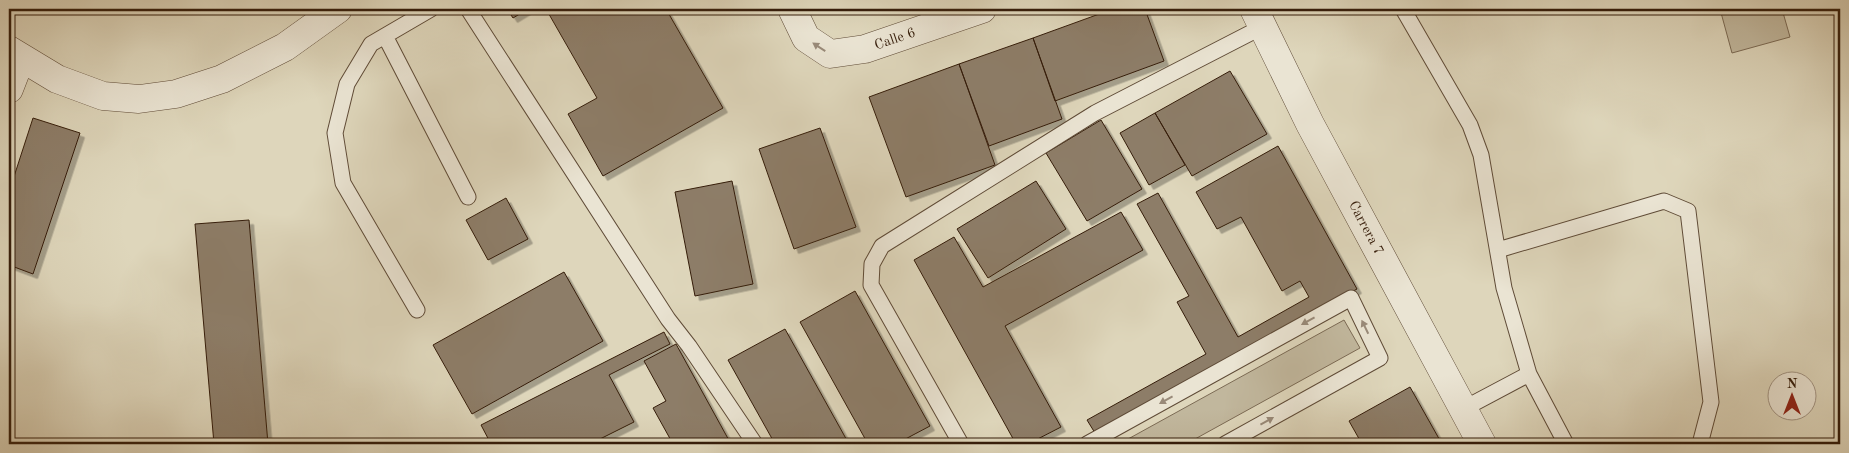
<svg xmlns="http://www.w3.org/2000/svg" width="1849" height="453" font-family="'Old Standard TT',serif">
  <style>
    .green { fill: #c1b79d; stroke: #7b6a54 }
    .building { fill: #8d7d67; stroke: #351d0b; filter: url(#shadow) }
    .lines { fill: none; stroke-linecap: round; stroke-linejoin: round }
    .service-casing { stroke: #5f4b37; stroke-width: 17 }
    .minor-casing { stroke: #5f4b37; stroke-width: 29 }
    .service { stroke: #eae4d3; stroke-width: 15 }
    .minor { stroke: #eae4d3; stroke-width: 28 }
    .oneway { fill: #998a79 }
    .labels { text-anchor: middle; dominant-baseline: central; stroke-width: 4.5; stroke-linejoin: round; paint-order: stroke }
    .street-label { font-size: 14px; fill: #351d0b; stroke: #eae4d3 }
  </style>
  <defs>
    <filter id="shadow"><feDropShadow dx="4.5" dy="4.5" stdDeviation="0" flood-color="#0004"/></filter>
  </defs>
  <rect width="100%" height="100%" fill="#ded6bb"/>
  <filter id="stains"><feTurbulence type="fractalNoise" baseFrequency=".004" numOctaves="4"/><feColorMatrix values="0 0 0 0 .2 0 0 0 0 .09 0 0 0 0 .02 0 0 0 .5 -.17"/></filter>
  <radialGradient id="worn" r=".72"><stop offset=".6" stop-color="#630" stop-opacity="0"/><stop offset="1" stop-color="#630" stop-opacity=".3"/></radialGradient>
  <path class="green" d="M1720,9H1782L1790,37L1732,53Z
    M1344,320L1360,348L1186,444H1119Z"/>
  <path class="building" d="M507,9H528L513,18Z
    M546,9H666L723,108L603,176L568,114L597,98Z
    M1113,9H1145L1164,61L1055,101L1033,38Z
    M1033,38L1062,119L989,146L959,64Z
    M959,64L995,165L906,197L869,97Z
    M1230,71L1267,134L1192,176L1155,113Z
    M1155,113L1185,165L1149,185L1120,133Z
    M33,118L80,133L33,274L9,265V192Z
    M1101,120L1142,189L1087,221L1046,153Z
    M820,128L856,227L794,249L759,149Z
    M1278,146L1357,289L1095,433L1087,420L1206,354L1177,302L1189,296L1137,204L1158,193L1238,337L1309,297L1300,281L1282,291L1241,217L1217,229L1196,192Z
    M732,181L753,284L695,296L675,192Z
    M1036,181L1066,229L988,278L957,229Z
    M506,198L528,239L488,260L466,220Z
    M1121,212L1143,250L1005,326L1061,427L1028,444H1016L914,260L954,237L983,287Z
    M249,220L268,444H214L195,224Z
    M564,272L603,341L472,414L433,345Z
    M855,291L930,426L896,444H868L800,322Z
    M785,329L849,444H775L728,360Z
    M664,332L670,344L609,375L634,422L590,444H491L481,425Z
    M676,344L731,444H673L653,408L666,401L644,361Z
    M1410,387L1442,444H1362L1349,421Z"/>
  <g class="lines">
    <defs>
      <path id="service" d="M468,9L668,319L689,346L755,444
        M1403,9L1470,125L1481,155L1504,288L1529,374L1566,444
        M385,36L468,197
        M1498,250L1664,201L1688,211L1711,402L1700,444
        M417,310L343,183L335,133L347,84L371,44L431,9
        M1463,409L1529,374
        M961,444L871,285L872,264L882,246L1095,113L1262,27
        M1087,444L1351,298L1380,358L1225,444"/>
      <path id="minor" d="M792,9L806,38L830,54L865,49L982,9
        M1254,9L1310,124L1482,444
        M9,50L57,79L103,96L139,99L176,94L222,79L285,47L338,9
        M9,89L21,58"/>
    </defs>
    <use href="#service" class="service-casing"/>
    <use href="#minor" class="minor-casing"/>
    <use href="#service" class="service"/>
    <use href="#minor" class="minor"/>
  </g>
  <defs><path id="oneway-solid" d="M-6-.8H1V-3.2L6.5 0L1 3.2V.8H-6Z" transform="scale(1.25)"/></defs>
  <g class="oneway">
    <use href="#oneway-solid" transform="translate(819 47) rotate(-147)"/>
    <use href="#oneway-solid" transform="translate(1308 321) rotate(151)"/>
    <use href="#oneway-solid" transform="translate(1365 327) rotate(-116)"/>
    <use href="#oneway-solid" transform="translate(1166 400) rotate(151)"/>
    <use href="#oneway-solid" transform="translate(1267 421) rotate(-29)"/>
  </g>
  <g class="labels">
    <g class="street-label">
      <text transform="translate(895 39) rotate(-19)">Calle 6</text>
      <text transform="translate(1366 228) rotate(62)">Carrera 7</text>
    </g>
  </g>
  <rect width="1849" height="453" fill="none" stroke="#ded6bb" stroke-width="30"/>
  <rect x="10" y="10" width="1829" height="433" fill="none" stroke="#351d0b" stroke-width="2.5"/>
  <rect x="15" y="15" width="1819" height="423" fill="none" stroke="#351d0b"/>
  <g transform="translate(1792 396)"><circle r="24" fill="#eae4d3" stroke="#a29483"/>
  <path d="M0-4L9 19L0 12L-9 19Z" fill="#8f2418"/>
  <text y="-8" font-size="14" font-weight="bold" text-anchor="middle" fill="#351d0b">N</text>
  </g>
  <rect width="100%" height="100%" filter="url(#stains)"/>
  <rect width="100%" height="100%" fill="url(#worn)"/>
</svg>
